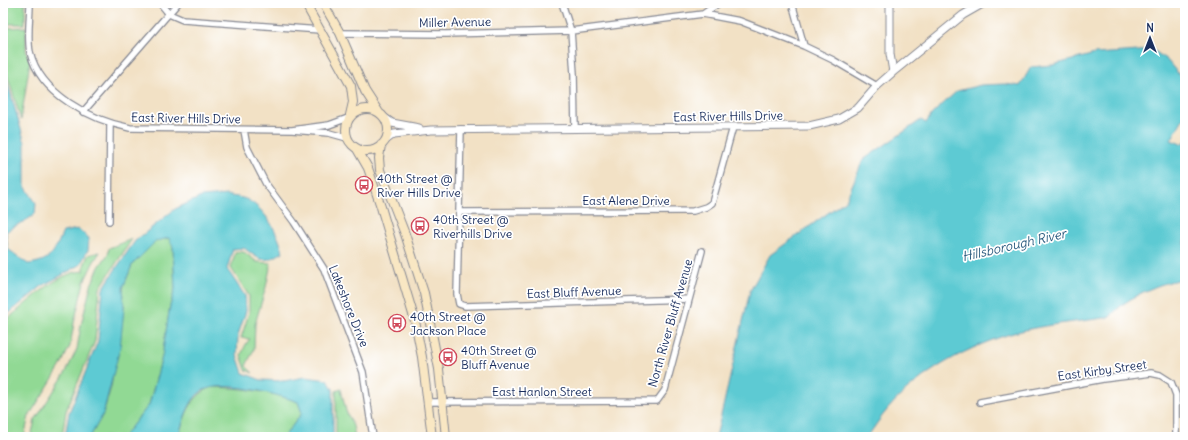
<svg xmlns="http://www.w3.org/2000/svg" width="1188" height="440" font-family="Delius,sans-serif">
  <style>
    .green { fill: #91d994; stroke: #568479 }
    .water { fill: #5dcad3; stroke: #3c7c98 }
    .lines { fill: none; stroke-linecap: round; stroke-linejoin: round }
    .minor-casing { stroke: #868892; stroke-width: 8 }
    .tertiary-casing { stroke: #868892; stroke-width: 9 }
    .secondary-casing { stroke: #868892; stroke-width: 10 }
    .minor { stroke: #fff; stroke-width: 5.5 }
    .tertiary { stroke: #fff; stroke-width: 7 }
    .secondary { stroke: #f9e7c3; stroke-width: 8 }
    .labels { text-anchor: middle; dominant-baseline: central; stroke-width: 3.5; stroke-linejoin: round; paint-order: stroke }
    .street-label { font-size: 12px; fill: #1b2f5e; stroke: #fff }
    .poi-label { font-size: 12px; fill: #1b2f5e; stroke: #fff; text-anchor: start }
    .water-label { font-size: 13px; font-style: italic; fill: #2f5e81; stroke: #fff }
  </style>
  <rect width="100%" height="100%" fill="#fff"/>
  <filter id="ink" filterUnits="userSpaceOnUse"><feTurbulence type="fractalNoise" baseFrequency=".025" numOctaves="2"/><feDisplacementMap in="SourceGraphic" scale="8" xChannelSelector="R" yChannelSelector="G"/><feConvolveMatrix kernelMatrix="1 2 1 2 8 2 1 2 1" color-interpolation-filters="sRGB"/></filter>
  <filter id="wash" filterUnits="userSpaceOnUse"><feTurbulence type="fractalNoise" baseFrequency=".012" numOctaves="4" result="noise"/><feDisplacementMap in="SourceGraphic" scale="16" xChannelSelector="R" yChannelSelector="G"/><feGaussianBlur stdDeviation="0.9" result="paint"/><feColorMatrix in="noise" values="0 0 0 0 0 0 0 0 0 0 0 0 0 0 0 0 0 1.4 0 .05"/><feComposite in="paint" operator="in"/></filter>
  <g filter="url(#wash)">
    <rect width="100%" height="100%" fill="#f2e1c5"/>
    <path class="green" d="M3,3H25V24H3Z
      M26,27V51L30,61L21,120L3,61V28Z
      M169,238L173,247L175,289L170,306L162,357L149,405L123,437H90L103,414L111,387L124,308L123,288L132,265L156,241Z
      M132,239L100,288L95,341L66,411L62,437H31L35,420L66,372L77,349L81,325L91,285L99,267L108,254L109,248Z
      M100,252L93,263L84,282L74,323L70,346L60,367L29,416L24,437H3V322C26,306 55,272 84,271V265L88,255Z
      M239,252H244L257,262L271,263L266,287L255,324L254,349L246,366L253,373L246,370L241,355C244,349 245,344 250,339L241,338L249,313V296L231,268L235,253Z
      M212,387C241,388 271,391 298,402L302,413L284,437H178C186,415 189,397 212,387Z
      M341,389L346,411L353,426L355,437H336V391Z"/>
    <path class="water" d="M1153,50L1167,60L1185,82V115L1171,140L1181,144L1185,141V279C1162,281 1124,298 1110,317C1079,322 1047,324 1017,332C970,345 918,373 887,410C880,418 874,428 867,437H716L750,291L770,255L846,200L863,160L921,120L926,123L932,114L957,91L981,85L1005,84L1020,86L1031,67L1053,65L1095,54Z
      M3,68L25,143V186L36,203L35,214C26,222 16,224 6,232L8,249L28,264C52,261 54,252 63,232L78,229L89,238L88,250L80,265L42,286L3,318Z
      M227,195C233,197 243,197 248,200C266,210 278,233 283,252C264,264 261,261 244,248L233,249L227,269L245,296L246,311L238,335L237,355L243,373L261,380L284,381L305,377L328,380L333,389V437H284L302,413L298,402C277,394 222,379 202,391C188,400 183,422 178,437H123L149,405L162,357L170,306L175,289L173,247L169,238L156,241L132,265L123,288L124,308L120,348L103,414L90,437H65L69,413L98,341L103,289L115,270L135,241L175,209L201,197Z"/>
  </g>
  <g filter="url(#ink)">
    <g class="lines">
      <defs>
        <path id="minor" d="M30,3C30,18 27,37 30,52C40,94 91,120 130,128L292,130
          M160,3L169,14L183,20L320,30
          M562,3L571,31L574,74L575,129
          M792,3L804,46L833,60L877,86
          M703,14L740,21L804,46
          M340,33L446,34L571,31L703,14L719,3
          M83,112L178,3
          M461,129L457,294L459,304L465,306L689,299
          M244,130L247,147L266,184L294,222L324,269L363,372L373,437
          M347,138L329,133L292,130L329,125L348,118
          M460,212L693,211L706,207L712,203L733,127
          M109,221L110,124
          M428,402L657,401L665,390L702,251
          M980,402L1103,379L1151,373L1160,375L1171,382L1176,395V437"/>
        <path id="tertiary" d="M890,3V54L893,72
          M385,118L392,123L419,128
          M386,140L394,134L431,130L809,126L839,119L858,108L877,86L893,72L963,15L984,3"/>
        <path id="secondary" d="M305,3L351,86L353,102L350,115
          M323,3L340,33L365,91L378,111
          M346 130a21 21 0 1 1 42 0a21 21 0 1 1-42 0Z
          M381,145L379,158L380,170L405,234L424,293L429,318L439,369L446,437
          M357,149L368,168L381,207L415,321L422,357L432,437"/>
      </defs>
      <use href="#minor" class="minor-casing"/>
      <use href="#tertiary" class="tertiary-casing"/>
      <use href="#secondary" class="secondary-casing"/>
      <use href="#minor" class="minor"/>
      <use href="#tertiary" class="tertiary"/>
      <use href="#secondary" class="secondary"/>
    </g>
  </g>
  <defs>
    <symbol id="bus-ring" viewBox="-11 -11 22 22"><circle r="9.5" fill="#fff" stroke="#d1495b" stroke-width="1.5"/><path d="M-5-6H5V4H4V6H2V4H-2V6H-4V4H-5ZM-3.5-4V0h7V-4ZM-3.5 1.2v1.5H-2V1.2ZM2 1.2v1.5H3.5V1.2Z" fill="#d1495b"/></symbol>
  </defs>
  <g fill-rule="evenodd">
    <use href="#bus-ring" x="354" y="175" width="20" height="20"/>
    <use href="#bus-ring" x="410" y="216" width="20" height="20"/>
    <use href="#bus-ring" x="387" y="313" width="20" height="20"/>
    <use href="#bus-ring" x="438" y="347" width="20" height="20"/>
  </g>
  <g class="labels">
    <g class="street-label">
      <text transform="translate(455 22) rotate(-1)">Miller Avenue</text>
      <text transform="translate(728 116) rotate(-1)">East River Hills Drive</text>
      <text transform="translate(186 118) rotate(1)">East River Hills Drive</text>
      <text x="626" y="200">East Alene Drive</text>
      <text transform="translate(574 292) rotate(-2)">East Bluff Avenue</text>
      <text transform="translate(349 306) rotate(68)">Lakeshore Drive</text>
      <text transform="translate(670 323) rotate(-74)">North River Bluff Avenue</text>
      <text transform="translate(1102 370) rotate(-8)">East Kirby Street</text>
      <text x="542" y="391">East Hanlon Street</text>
    </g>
    <g class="poi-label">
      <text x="377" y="178">40th Street @<tspan x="377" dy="14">River Hills Drive</tspan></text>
      <text x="433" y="219">40th Street @<tspan x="433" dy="14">Riverhills Drive</tspan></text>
      <text x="410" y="316">40th Street @<tspan x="410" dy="14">Jackson Place</tspan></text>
      <text x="461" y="350">40th Street @<tspan x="461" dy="14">Bluff Avenue</tspan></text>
    </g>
    <g class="water-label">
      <text transform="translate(1014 245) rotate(-13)">Hillsborough River</text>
    </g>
  </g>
  <rect width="1188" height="440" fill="none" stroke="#fff" stroke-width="16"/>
  <g transform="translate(1150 38)" stroke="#ffffff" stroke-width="3" paint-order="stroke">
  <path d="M0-3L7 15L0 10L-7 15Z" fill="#1b2f5e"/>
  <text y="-6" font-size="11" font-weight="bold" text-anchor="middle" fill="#1b2f5e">N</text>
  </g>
</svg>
